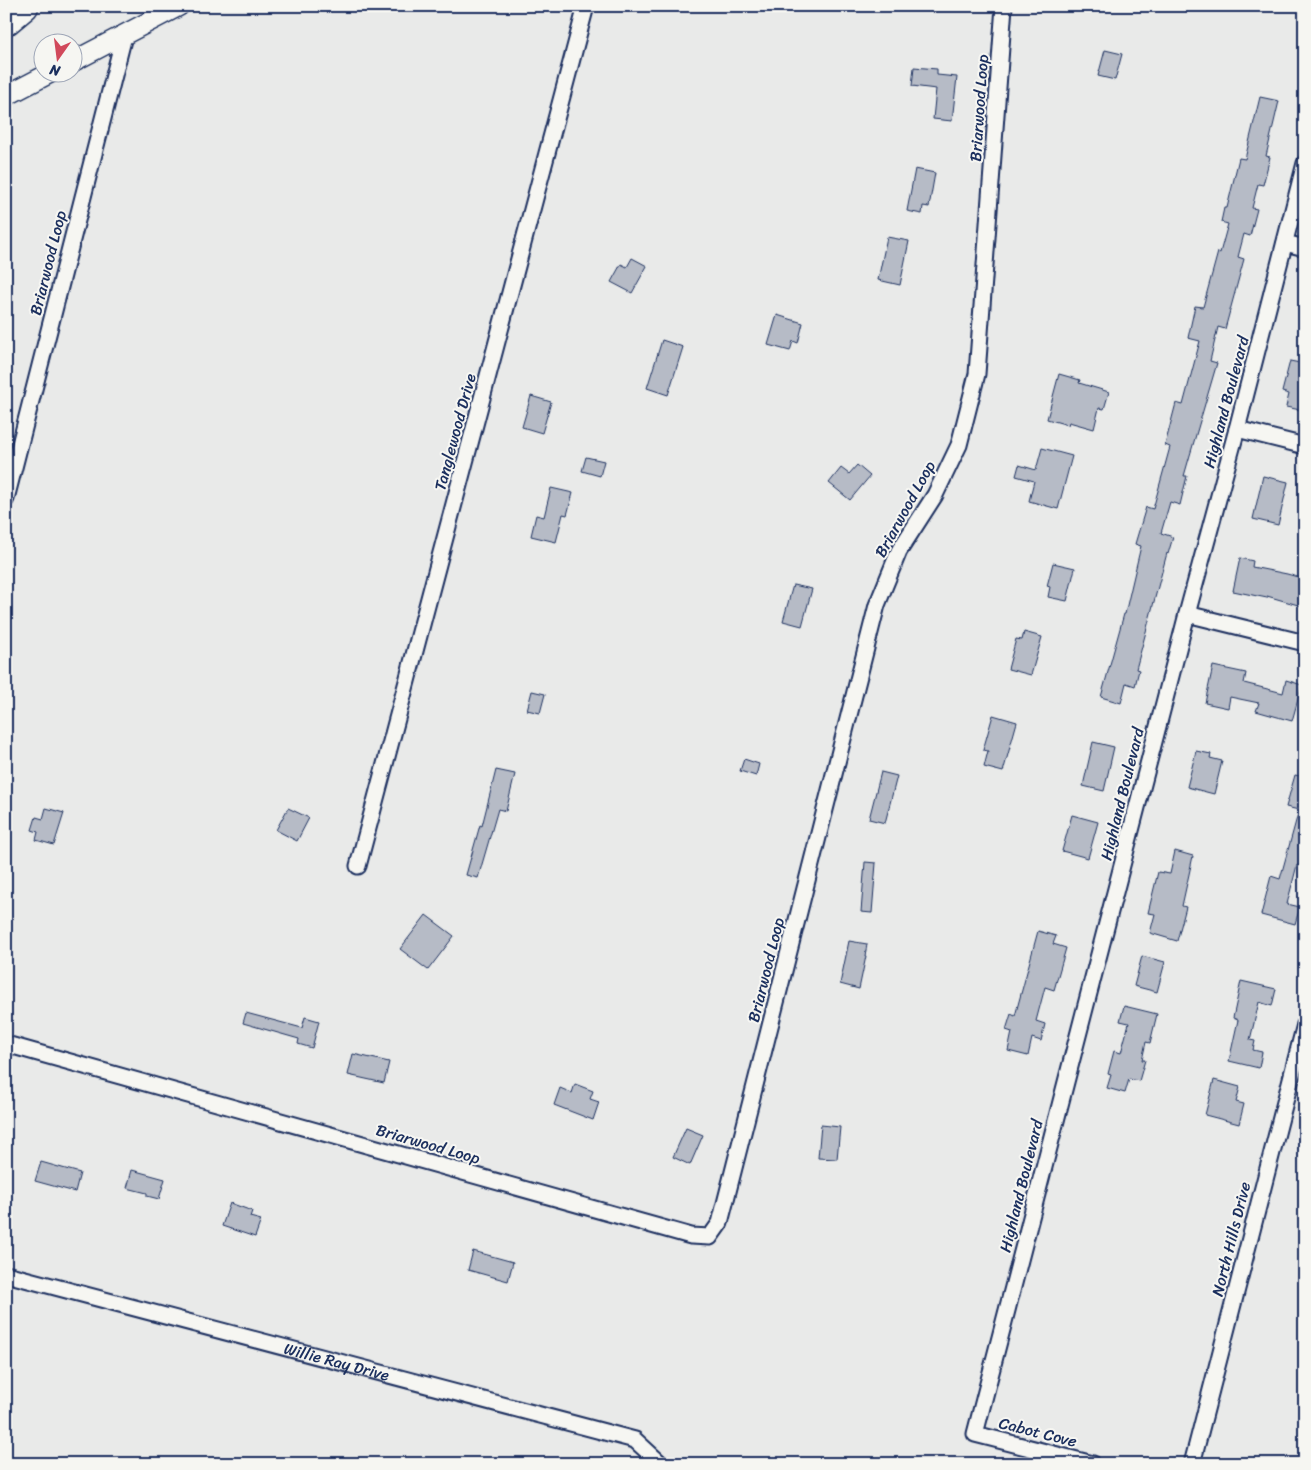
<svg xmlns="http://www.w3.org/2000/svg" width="1311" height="1470" font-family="Sriracha,sans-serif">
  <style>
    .building { fill: #b6bbc6; stroke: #1b2f5e }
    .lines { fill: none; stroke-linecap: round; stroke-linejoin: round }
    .minor-casing { stroke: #1b2f5e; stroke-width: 19 }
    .tertiary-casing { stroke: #1b2f5e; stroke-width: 22 }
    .motorway-casing { stroke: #1b2f5e; stroke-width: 31 }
    .minor { stroke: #f6f6f2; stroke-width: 15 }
    .tertiary { stroke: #f6f6f2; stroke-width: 19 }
    .motorway { stroke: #f6f6f2; stroke-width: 28 }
    .labels { text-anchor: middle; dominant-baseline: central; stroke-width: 4; stroke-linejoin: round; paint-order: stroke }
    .street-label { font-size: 16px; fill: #1b2f5e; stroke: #f6f6f2 }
  </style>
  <rect width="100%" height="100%" fill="#e9eae9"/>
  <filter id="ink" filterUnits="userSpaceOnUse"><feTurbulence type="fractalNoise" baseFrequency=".02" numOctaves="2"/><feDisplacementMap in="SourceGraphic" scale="10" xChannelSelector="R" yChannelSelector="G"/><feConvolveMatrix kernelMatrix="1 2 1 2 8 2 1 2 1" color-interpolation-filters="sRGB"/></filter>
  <g filter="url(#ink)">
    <path class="building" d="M1105,50L1122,54L1115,80L1098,76Z
      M914,67L937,69V75L957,77L952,121L933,119L936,89L912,86Z
      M1260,97L1279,101L1266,156L1270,157L1263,185L1258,184L1252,208L1257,209L1250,236L1244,234L1238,257L1244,259L1225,329L1218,327L1210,361L1217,363L1188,462L1184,476H1187L1180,505L1170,502L1161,533L1173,537L1168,554L1167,553L1136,669L1139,670L1135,686L1126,683L1121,703L1101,697L1124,614H1125L1141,546L1135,544L1146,507L1153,509L1170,447L1165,445L1176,403L1183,405L1200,341L1188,338L1195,306L1203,307L1218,252L1220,253L1228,224L1221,222L1224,208H1227L1239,158L1245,159Z
      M915,169L935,173L929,207L923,206L922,214L907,211Z
      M887,237L909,241L900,285L878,280Z
      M632,258L647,266L632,293L611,282L621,264L627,267Z
      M777,315L803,323L798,343L793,341L790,351L768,345Z
      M662,340L683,347L668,395L647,388Z
      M1290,361L1305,364V411L1286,407L1289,394L1282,392Z
      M1059,374L1080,380L1079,383L1109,392L1104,409L1099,408L1094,429L1069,422L1068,425L1047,419Z
      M531,396L551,402L542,433L522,427Z
      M1042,448L1072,456L1058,509L1029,501L1034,481L1016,476L1019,465L1036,470Z
      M586,457L604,461L600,476L582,471Z
      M857,465L870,476L850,500L829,483L841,468L849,474Z
      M1263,476L1288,482L1278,525L1253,519Z
      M551,488L573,493L567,515L563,514L556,542L531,536L536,515L544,517Z
      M1240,558L1253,561L1252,567L1287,574L1305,579V607L1267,596V598L1233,591Z
      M1053,563L1075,568L1067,601L1048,597L1050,587L1047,586Z
      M793,585L812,589L802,626L783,621Z
      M1024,632L1042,637L1031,675L1008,669L1016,639L1022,640Z
      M1213,666L1246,673L1244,683L1283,693L1286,680L1302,685L1292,721L1256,711L1259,703L1230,697L1228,708L1205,703Z
      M532,691L545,694L540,713L527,710Z
      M993,715L1017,722L1003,772L984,767L988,751L983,750Z
      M1093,742L1114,747L1104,791L1083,786Z
      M1196,751L1211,754L1210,758L1222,761L1214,794L1187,787Z
      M744,759L759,764L756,776L740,771Z
      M496,770L515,774L506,811L498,809L478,878L466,875L480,825L482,826Z
      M881,772L897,776L885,823L869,819Z
      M1295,775L1305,777V867L1297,865L1287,904L1300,907L1295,924L1261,915L1271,876L1280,879L1299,810L1286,807Z
      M46,808L64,813L54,845L36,840L38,832L32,830L36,817L43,819Z
      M288,808L309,818L297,841L276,830Z
      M1072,815L1098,822L1088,858L1062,851Z
      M1175,851L1193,856L1182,906L1186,907L1177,941L1150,933L1155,914L1148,913L1158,872L1170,874Z
      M865,862L876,863L872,913L861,912Z
      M426,915L454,936L428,970L400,949Z
      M1038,931L1056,936L1053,944L1066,948L1054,990L1045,987L1036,1021L1045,1024L1041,1041L1032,1038L1028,1056L1008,1051L1012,1032L1006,1030L1011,1014L1015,1016Z
      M849,941L867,944L865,956H866L859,989L840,984Z
      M1142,956L1165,962L1157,992L1134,986Z
      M1241,981L1276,989L1272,1006L1259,1002L1250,1040L1255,1041L1253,1050L1262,1052L1259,1068L1229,1061L1238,1020L1233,1018Z
      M1124,1006L1157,1014L1150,1043L1146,1042L1142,1060H1145L1139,1081L1129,1079L1125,1093L1107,1088L1111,1075L1108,1074L1114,1051L1121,1053L1129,1023L1120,1021Z
      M246,1013L302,1028L305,1017L319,1021L312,1048L298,1044L299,1039L243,1023Z
      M353,1054L389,1062L384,1083L348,1075Z
      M1214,1080L1240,1087L1236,1102L1244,1104L1239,1124L1205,1115Z
      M575,1084L593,1091L590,1099L599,1102L593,1120L554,1105L560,1088L572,1093Z
      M821,1125L840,1127L837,1159L818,1158Z
      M686,1128L703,1135L690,1165L673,1157Z
      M41,1162L80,1173L75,1192L35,1181Z
      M132,1170L165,1179L159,1199L147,1196V1193L127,1188Z
      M230,1203L252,1211L250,1217L261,1220L255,1237L222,1226Z
      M473,1251L513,1262L508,1281L468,1270Z"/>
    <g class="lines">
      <defs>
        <g id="minor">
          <path d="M1285,243L1305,248"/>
          <path d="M1237,429L1305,446"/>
          <path d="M6,499L124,36"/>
          <path d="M1187,614L1305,643"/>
          <path d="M358,866L586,6"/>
          <path d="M6,1044L691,1236L710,1237L720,1223L877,605L899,551L935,495L959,445L977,374L1004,6"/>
          <path id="s1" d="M6,1274L635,1440L661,1464"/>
          <path d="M1093,1464L975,1434L1187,614L1237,429L1305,163"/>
          <path d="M1192,1464L1305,1024"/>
        </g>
        <path id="tertiary" d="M72,62L179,6
          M6,96L52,72"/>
        <path id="motorway" d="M6,21L24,6"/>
      </defs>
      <use href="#minor" class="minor-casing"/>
      <use href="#tertiary" class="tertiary-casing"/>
      <use href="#motorway" class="motorway-casing"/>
      <use href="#minor" class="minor"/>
      <use href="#tertiary" class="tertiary"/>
      <use href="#motorway" class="motorway"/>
    </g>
  </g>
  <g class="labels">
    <g class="street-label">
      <text transform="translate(979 108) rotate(-86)">Briarwood Loop</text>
      <text transform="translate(48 263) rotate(-76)">Briarwood Loop</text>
      <text transform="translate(1226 402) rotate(-75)">Highland Boulevard</text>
      <text transform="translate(455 432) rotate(-75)">Tanglewood Drive</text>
      <text transform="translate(905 509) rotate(-61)">Briarwood Loop</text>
      <text transform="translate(1122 794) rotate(-76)">Highland Boulevard</text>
      <text transform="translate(766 970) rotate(-76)">Briarwood Loop</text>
      <text transform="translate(428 1144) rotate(16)">Briarwood Loop</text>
      <text transform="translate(1021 1186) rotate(-76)">Highland Boulevard</text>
      <text transform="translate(1231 1239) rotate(-76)">North Hills Drive</text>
      <text stroke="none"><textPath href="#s1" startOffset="342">Willie Ray Drive</textPath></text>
      <text transform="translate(1038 1432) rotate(14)">Cabot Cove</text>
    </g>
  </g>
  <rect width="1311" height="1470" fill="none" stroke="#f6f6f2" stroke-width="25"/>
  <rect x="12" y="12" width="1286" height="1445" fill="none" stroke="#1b2f5e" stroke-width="2" filter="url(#ink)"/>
  <g transform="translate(58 58) rotate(194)"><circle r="24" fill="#f6f6f2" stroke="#9ea6b7"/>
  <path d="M0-4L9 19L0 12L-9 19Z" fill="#d1495b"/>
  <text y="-8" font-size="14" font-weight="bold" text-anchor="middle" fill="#1b2f5e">N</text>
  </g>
</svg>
